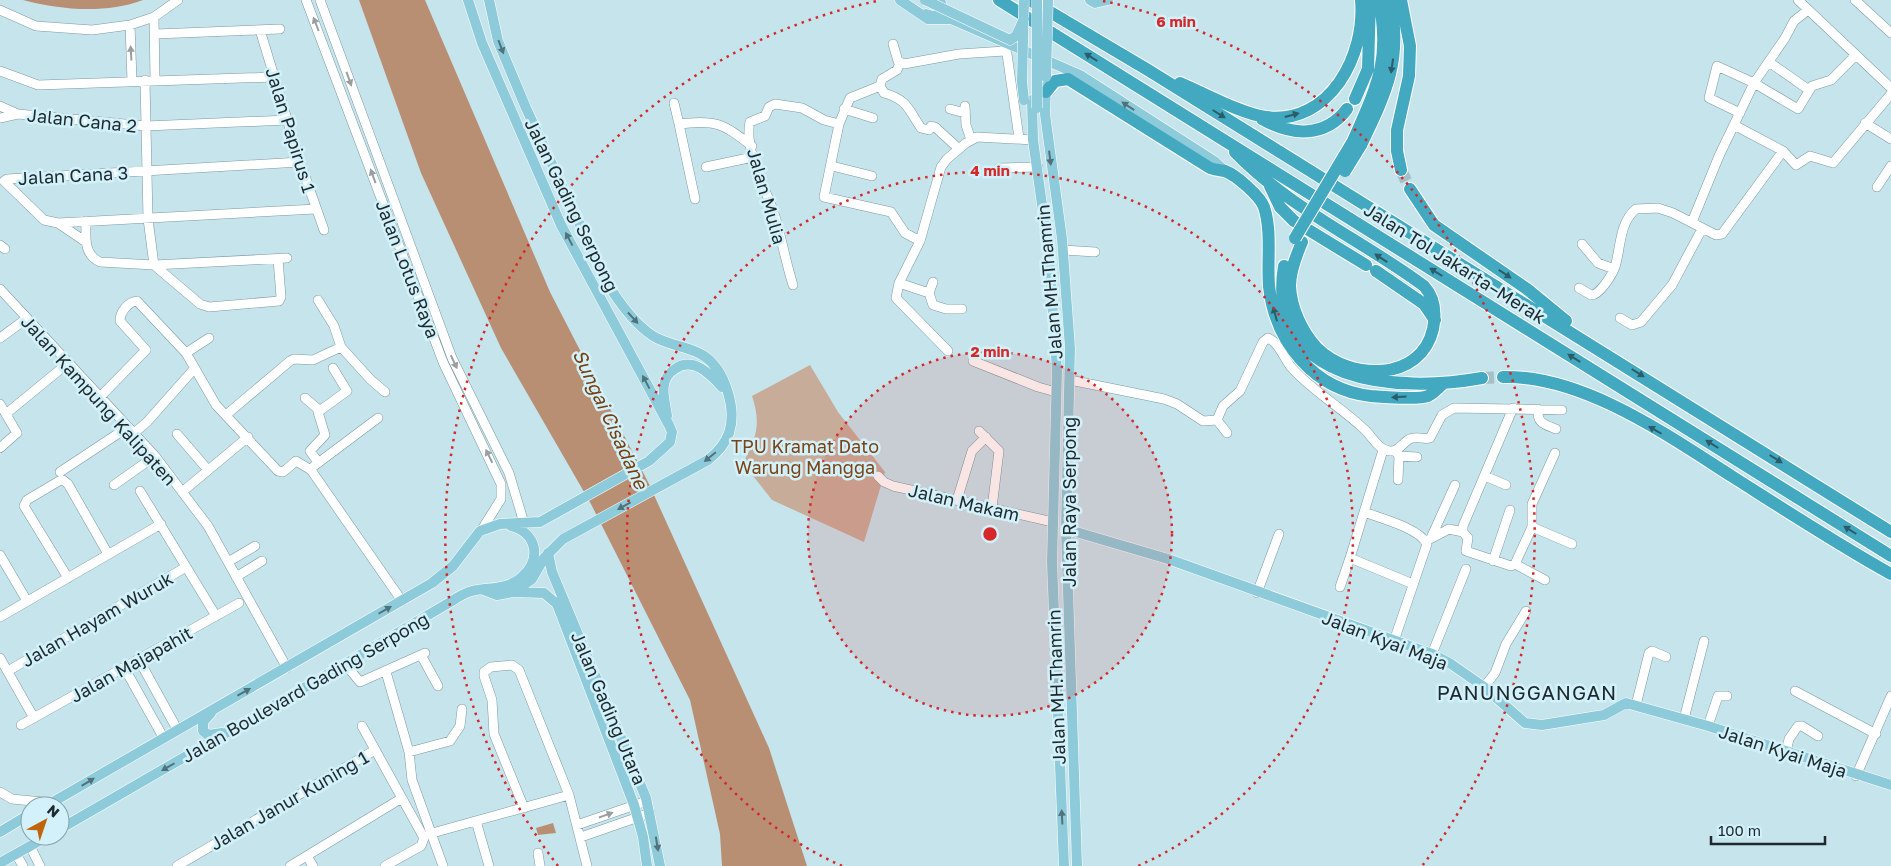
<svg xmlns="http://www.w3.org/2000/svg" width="1891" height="866" font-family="'Golos Text',sans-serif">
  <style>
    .green { fill: #c8ac9a }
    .water { fill: #b98f73 }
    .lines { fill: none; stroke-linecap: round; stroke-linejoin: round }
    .highway-tunnel { stroke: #a4bfc6; stroke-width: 12; stroke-dasharray: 12 6; stroke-linecap: butt }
    .minor-casing { stroke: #7d99a1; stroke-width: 10 }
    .major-casing { stroke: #fff; stroke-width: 11 }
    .highway-casing { stroke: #fff; stroke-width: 14 }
    .minor { stroke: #fff; stroke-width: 9 }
    .major { stroke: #8ecbda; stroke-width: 10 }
    .highway { stroke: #42a9c1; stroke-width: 12 }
    .major-bridge-casing { stroke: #fff; stroke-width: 11; stroke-linecap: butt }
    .highway-bridge-casing { stroke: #fff; stroke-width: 14; stroke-linecap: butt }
    .major-bridge { stroke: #8ecbda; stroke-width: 10 }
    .highway-bridge { stroke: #42a9c1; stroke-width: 12 }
    .oneway { fill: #999fa0 }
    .oneway2 { fill: #50727a }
    .oneway3 { fill: #2c5c68 }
    .ring { fill: none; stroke: #d62828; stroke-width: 2.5; stroke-dasharray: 2.5 5 }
    .labels { text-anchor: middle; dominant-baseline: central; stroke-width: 5; stroke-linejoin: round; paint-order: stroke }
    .street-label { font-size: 18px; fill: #1d292c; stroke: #d3f1fa }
    .park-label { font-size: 18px; fill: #7b4316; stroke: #d3f1fa }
    .water-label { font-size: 19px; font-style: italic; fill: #774012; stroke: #d3f1fa }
    .quarter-label { font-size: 20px; letter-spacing: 1px; fill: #1d292c; stroke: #d3f1fa }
    .centre { fill: #d62828; stroke: #d3f1fa; stroke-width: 2.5 }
    .ring-label { font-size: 15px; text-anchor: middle; font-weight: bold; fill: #d62828; stroke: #d3f1fa; stroke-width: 5; stroke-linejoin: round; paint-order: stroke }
  </style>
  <rect width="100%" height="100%" fill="#c6e4ec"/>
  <path class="green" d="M810,365L838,412L885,472L864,542L772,500L743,463C757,438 761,423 752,396Z"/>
  <path class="water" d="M23,0H143C105,14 61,10 23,0Z
    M359,0H425L550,292L649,484L769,748L807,866H722L720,834L690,700L591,504L501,348L421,173Z
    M553,823L556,833L538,835L536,828Z"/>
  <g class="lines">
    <path class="highway-tunnel" d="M1401,170L1410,189
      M1482,378L1503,377"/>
    <defs>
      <path id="minor" d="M306,0L443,362L501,484V499L481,531
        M320,0L452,358L509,473L524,523
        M1798,0L1891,88
        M1855,0L1891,33
        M0,10L36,26L92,30L130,25L154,17L178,0
        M154,17L155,80
        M130,25L132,81
        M260,30L300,162L324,230
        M156,34L280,29
        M893,44L898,61L904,64L959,54L1005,51L1007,54L1019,138
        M1769,62L1809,90
        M0,71L38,85L274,77
        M145,80L148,219L154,265
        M880,86L884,93C908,100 908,109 921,128L929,130L931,126L935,127L959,149
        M880,86L882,79L897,70L900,63
        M674,103L679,124C717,119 723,124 752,146
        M0,106L18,114
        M965,106L966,125L971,140
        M844,109L873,118
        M950,109L965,113
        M1740,113L1709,98L1717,66L1754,83L1798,109L1812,86L1831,80L1855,56
        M0,118L18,114L146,126L287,120
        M1865,123L1891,139
        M679,124L695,199
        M839,124L824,197L891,212L905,233L920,241
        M1734,125L1783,151L1796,165L1810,156L1833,163L1891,94
        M300,162L7,179L4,181L44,220L58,223L316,209
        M832,166L872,176
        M706,167L753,157
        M999,168L1038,167
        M1877,187L1891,166
        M86,221C86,237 83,254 100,262L154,265L287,258
        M1692,222L1719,156L1754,83L1785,38L1794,21L1808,10
        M58,223L86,242
        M1582,244L1598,263L1614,269
        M0,245L5,249
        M1063,250L1095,252
        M154,265L200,304L209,307L279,301L281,297L278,259
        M899,283L929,293L933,282
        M793,285C785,260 781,234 773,210C764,186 744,149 750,122L765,116L769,107L775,104L802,108L824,120L839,124L850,98L880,86
        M1579,288L1591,295C1599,296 1612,275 1615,267C1621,247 1619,223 1636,209L1658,208L1673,213L1716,235L1722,234L1783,151
        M0,289L155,456L208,526L287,668
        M929,293L933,305L946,309H962
        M318,300L334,326L341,347
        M1620,318L1632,325L1641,322L1672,285L1702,229
        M0,338L26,319
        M948,351L896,298L899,283L920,241L941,167L947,159L966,143L977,137L1033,140
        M186,353L209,338
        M973,361L1038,387L1056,392
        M1070,380L1164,399L1177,404L1203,421L1217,420
        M100,397L146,350L120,321C120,312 128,302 137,301L186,353L216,405L278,471L283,472L296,461L311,470L402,601
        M305,398L319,410
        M0,404L17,433L0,448
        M1538,409C1537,423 1543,424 1556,429
        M7,413L68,363
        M226,415L290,361L294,359L313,360L341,347L370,379L385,392
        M1217,420L1223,406L1240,391L1263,342L1268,338C1279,342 1284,359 1291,367C1312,391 1341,407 1364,429C1372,436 1378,450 1390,451C1398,452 1402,444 1408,440C1416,435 1423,440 1430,438L1442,415L1454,408L1562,410
        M1217,420L1227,433
        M979,431L999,451L992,508
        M134,433L147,422L194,369
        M177,434L208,470
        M1383,450L1350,558L1413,584
        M1395,451L1399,456L1417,457
        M318,462L310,451L325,435L318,412L347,391L333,368
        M314,466L378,418
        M60,472L128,427
        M878,476L884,482L893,486L1053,522
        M1485,476L1506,485
        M1398,480L1399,456
        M114,485L155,456
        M140,491L216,616
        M182,492L248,437
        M957,500L972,451L986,437
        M1364,512C1380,518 1419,528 1427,544L1394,641
        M1532,527L1572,544
        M1463,532V526L1513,408
        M1431,538L1455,485
        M1426,541L1449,529L1463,532L1468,538L1466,551L1511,566L1515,564L1545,580
        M0,555L27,601
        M1493,561L1510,510
        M228,562L255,546
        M1515,564L1532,527V504L1555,453
        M236,577L262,561
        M68,578L24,506L27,500L59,481L63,480L68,484L108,554
        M1340,587L1350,558
        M1257,593L1279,534
        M0,617L161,524
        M1432,654L1466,569
        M421,655L438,686
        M0,658L34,718
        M139,660L177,729
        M346,665L360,682L425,653
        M125,669L163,737
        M8,671L186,567
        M386,672L409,752L412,780L443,866
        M1484,687L1495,673L1506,644L1526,611
        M1795,691L1876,734
        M1636,705L1649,653L1652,651L1666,657
        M1684,719L1704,641
        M21,725L239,603
        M362,726L424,838L421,846L385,866
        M1708,726L1718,696H1727
        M409,752L450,741L460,726L462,709
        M1786,752L1789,739L1798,726H1802L1818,736
        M1856,776L1891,696
        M0,792L12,799L53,803
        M524,808L494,734L492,700L484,676V672L491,667L512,665L519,670L569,795L587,866
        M476,821L489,866
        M577,825L647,801
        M436,832L569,795
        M581,837L650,813
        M30,846L40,866
        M538,853L540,866
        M16,854L23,866
        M307,856L313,866
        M177,866L375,750
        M290,866L402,798"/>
      <path id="major" d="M900,0L928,19H951L1080,75L1214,161L1226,172
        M1090,0L1095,3L1108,0
        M926,14L933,16L937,15L942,6L940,0
        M1046,86L1045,114L1062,239L1070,348L1066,529L1077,866
        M1032,100L1033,140L1049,255L1057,371L1052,562L1064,866
        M667,416C666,407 662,394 664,385C665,378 670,372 675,369C693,356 710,374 722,387
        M1066,529L1168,559L1432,654L1451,664L1484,687L1525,723L1542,725L1604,715L1626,703L1708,726L1891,785
        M548,553L552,572L646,798L660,866
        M484,590L497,595L513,592L532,579L544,558L563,539L708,460C717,453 725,444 729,433C737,409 725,370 704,356C689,346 669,346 653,336C633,323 618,301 606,281L526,108L498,41L489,0
        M513,592L544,593L557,604L634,805L643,837L647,866
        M211,713L203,722V731L208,735L222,733
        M46,806L432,583L453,566L480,531L500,524L540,522L649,461L670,442L672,432L669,425L561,225L482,43L468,0
        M60,829C191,754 322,678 452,601C458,597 464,593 472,591C488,587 508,590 522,577C542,559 537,533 511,526
        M0,832L30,814
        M0,863L48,836"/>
      <path id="highway" d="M999,0L1891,556
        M1030,0L1148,70L1891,532
        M1180,83C1204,93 1242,114 1266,117C1330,125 1366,55 1361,0
        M1046,92L1055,81L1068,79L1210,168C1215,170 1220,170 1225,171C1236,175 1260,196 1264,207C1272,232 1267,260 1269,286C1275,342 1314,390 1371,396C1384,397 1418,400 1428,396C1433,394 1439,387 1443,384
        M1355,99L1368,69L1370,0
        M1262,119C1292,136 1325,138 1347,109
        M1353,141C1377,86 1391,61 1379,0
        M1361,145C1386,93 1403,59 1390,0
        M1235,152C1290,209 1362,240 1424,286C1435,298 1436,314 1433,329C1421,382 1350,381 1317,348C1302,332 1291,308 1290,286C1290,271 1296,256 1302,242
        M1401,170L1397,151V130L1409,76L1410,46L1401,0
        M1270,186L1280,207L1294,221L1366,265
        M1410,189L1434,225L1527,289L1566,321
        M1284,266C1265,385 1399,393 1482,378
        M1376,271L1424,304L1435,320
        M1503,377C1583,375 1667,435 1733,477C1785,510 1837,544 1891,574"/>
    </defs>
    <use href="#minor" class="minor-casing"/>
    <use href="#major" class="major-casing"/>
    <use href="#highway" class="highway-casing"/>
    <use href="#minor" class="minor"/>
    <use href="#major" class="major"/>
    <use href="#highway" class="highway"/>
    <defs>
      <path id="major-bridge" d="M925,0L1010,40L1016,36L1024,19
        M1024,0L1022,82L1024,100
        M1046,77L1048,0
        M1037,108V0"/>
      <path id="highway-bridge" d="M1345,171L1361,145
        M1295,238L1353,141"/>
    </defs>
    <use href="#major-bridge" class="major-bridge-casing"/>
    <use href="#highway-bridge" class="highway-bridge-casing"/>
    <use href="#major-bridge" class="major-bridge"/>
    <use href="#highway-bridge" class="highway-bridge"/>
  </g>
  <defs><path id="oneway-solid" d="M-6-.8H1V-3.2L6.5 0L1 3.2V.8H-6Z" transform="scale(1.25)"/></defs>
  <g class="oneway">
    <use href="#oneway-solid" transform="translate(316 24) rotate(-111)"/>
    <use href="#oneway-solid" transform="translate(131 53) rotate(-93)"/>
    <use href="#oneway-solid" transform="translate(349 79) rotate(70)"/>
    <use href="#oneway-solid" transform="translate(373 176) rotate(-110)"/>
    <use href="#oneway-solid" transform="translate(454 362) rotate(65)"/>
    <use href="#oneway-solid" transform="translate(489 456) rotate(-116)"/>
    <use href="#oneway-solid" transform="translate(606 815) rotate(-19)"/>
  </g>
  <g class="oneway2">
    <use href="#oneway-solid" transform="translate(501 47) rotate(69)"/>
    <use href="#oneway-solid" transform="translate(1128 106) rotate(-147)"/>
    <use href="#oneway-solid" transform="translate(1050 158) rotate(83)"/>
    <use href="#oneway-solid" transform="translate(569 239) rotate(-118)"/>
    <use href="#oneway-solid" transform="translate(633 318) rotate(47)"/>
    <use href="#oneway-solid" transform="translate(646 382) rotate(-118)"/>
    <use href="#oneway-solid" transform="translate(710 457) rotate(141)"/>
    <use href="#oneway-solid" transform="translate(624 506) rotate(151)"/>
    <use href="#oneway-solid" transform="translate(385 610) rotate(-30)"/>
    <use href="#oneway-solid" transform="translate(244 692) rotate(-29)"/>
    <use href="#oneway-solid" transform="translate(168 767) rotate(150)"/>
    <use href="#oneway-solid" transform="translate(88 782) rotate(-31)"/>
    <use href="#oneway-solid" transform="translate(1062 817) rotate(-93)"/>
    <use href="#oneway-solid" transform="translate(657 844) rotate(81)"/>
  </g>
  <g class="oneway3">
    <use href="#oneway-solid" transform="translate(1091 57) rotate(-148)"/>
    <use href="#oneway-solid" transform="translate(1392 66) rotate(98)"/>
    <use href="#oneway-solid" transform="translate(1219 114) rotate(32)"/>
    <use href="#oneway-solid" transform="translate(1292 115) rotate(-15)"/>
    <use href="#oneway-solid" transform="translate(1381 258) rotate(-147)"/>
    <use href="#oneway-solid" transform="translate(1436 272) rotate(-148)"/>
    <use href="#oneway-solid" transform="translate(1505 274) rotate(34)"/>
    <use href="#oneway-solid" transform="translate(1275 314) rotate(-106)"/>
    <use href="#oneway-solid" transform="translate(1574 358) rotate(-148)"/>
    <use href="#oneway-solid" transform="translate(1638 373) rotate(32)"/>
    <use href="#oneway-solid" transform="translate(1399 397) rotate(177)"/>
    <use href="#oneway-solid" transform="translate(1655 430) rotate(-150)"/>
    <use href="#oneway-solid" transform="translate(1712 444) rotate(-148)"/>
    <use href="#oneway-solid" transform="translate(1776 459) rotate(32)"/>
    <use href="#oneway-solid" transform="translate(1850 530) rotate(-148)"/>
  </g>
  <circle cx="990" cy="534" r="182" fill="#d62828" fill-opacity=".12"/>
  <g class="ring">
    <circle cx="990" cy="534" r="182"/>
    <path d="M842 866A363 363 0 1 1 1138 866"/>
    <path d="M558 866A545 545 0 0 1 877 1M1103 1A545 545 0 0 1 1422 866"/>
  </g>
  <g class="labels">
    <g class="street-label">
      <text transform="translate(82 120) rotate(6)">Jalan Cana 2</text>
      <text transform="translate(291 130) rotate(73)">Jalan Papirus 1</text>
      <text transform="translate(73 175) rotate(-3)">Jalan Cana 3</text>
      <text transform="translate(767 196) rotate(74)">Jalan Mulia</text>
      <text transform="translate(572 205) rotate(64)">Jalan Gading Serpong</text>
      <text transform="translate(1455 263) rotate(32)">Jalan Tol Jakarta–Merak</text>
      <text transform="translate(408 269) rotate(69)">Jalan Lotus Raya</text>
      <text transform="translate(1049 282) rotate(-95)">Jalan MH.Thamrin</text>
      <text transform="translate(99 400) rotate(48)">Jalan Kampung Kalipaten</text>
      <text transform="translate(964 502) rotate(13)">Jalan Makam</text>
      <text transform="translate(1069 502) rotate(-90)">Jalan Raya Serpong</text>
      <text transform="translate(97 619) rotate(-30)">Jalan Hayam Wuruk</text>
      <text transform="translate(1385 640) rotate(21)">Jalan Kyai Maja</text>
      <text transform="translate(131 664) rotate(-29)">Jalan Majapahit</text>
      <text transform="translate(305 687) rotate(-30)">Jalan Boulevard Gading Serpong</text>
      <text transform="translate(1056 687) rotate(-92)">Jalan MH.Thamrin</text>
      <text transform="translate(609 708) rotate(67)">Jalan Gading Utara</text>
      <text transform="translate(1783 751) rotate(18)">Jalan Kyai Maja</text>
      <text transform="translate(289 800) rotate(-30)">Jalan Janur Kuning 1</text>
    </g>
    <g class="park-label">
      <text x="805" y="446">TPU Kramat Dato<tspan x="805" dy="21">Warung Mangga</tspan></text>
    </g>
    <g class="water-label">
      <text transform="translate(611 419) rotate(65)">Sungai Cisadane</text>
    </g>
    <g class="quarter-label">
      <text x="1527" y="692">PANUNGGANGAN</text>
    </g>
  </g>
  <circle cx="990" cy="534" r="8" class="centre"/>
  <g class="ring-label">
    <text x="1176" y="27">6 min</text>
    <text x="990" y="176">4 min</text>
    <text x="990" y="357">2 min</text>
  </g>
  <g transform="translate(45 821) rotate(40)"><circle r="24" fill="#d3f1fa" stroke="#8aa1a8"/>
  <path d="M0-4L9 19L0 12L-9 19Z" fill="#bf640b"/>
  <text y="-8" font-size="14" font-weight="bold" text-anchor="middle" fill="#1d292c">N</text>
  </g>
  <path d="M1711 836v8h114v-8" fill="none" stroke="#1d292c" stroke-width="2.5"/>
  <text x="1718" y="836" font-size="15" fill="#1d292c" stroke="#d3f1fa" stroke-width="4" paint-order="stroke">100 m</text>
</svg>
